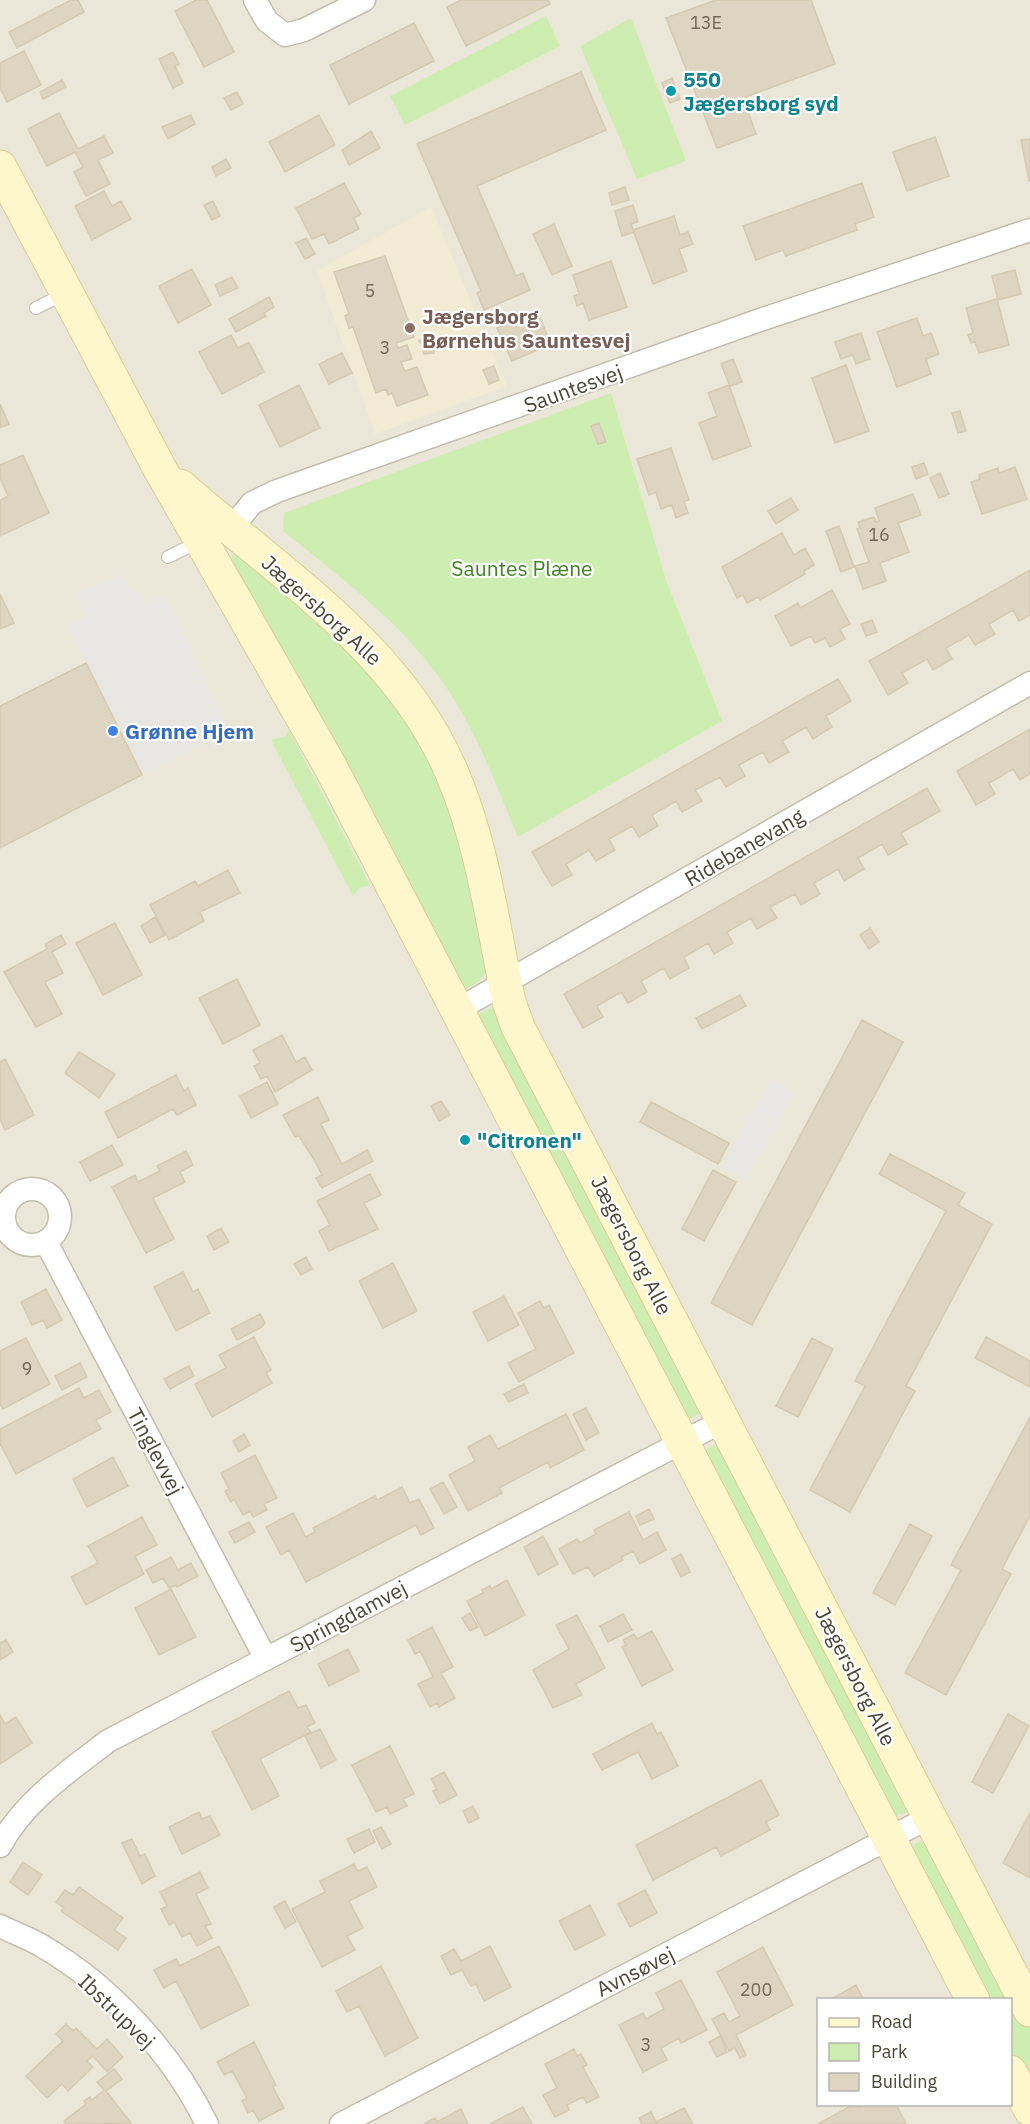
<svg xmlns="http://www.w3.org/2000/svg" width="1030" height="2124" font-family="'IBM Plex Sans',sans-serif">
  <style>
    .residential { fill: #ebe7d8; fill-rule: evenodd }
    .education { fill: #f1ebd3 }
    .green { fill: #cdeeb0 }
    .parking { fill: #e8e6e2 }
    .building { fill: #ddd4c1; stroke: #d5cab1; stroke-width: 1.5 }
    .lines { fill: none; stroke-linecap: round; stroke-linejoin: round }
    .lane-casing { stroke: #c3bdac; stroke-width: 14 }
    .street-casing { stroke: #c3bdac; stroke-width: 25 }
    .secondary-casing { stroke: #dbce96; stroke-width: 35 }
    .lane { stroke: #fff; stroke-width: 12 }
    .street { stroke: #fff; stroke-width: 22 }
    .secondary { stroke: #fff7cc; stroke-width: 33 }
    .culture-dot { fill: #0f9aa8; stroke: #fff; stroke-width: 2 }
    .education-dot { fill: #8d6e63; stroke: #fff; stroke-width: 2 }
    .shop-dot { fill: #3f7fe0; stroke: #fff; stroke-width: 2 }
    .labels { text-anchor: middle; dominant-baseline: central; stroke-width: 4.5; stroke-linejoin: round; paint-order: stroke }
    .number-label { font-size: 18px; fill: #706a5a }
    .culture-label { font-size: 21px; font-weight: bold; fill: #0d838f; stroke: #fff; text-anchor: start }
    .education-label { font-size: 21px; font-weight: bold; fill: #785e54; stroke: #fff; text-anchor: start }
    .street-label { font-size: 21px; fill: #4c4637; stroke: #fff }
    .park-label { font-size: 21px; fill: #408523; stroke: #fff }
    .shop-label { font-size: 21px; font-weight: bold; fill: #366cbe; stroke: #fff; text-anchor: start }
  </style>
  <rect width="100%" height="100%" fill="#f7f4ea"/>
  <path class="residential" d="M0,0H1030V2124H0ZM818,2000H1010V2104H818Z"/>
  <path class="education" d="M431,207L507,386L375,434L317,271Z"/>
  <path class="green" d="M546,16L560,46L405,125L390,96Z
    M631,18L686,161L637,179L580,46Z
    M611,393L667,583L722,721L518,837C498,790 480,740 452,696C410,629 344,580 283,531L284,513Z
    M235,553L365,656L440,769L490,963C485,978 477,985 461,990L231,563L232,555Z
    M289,730L370,885L359,888L353,896L271,740L286,736Z
    M492,1008L496,1009L701,1413L686,1420L477,1015Z
    M717,1443L911,1804L908,1812L892,1816L702,1452Z
    M926,1841L935,1845L1030,2028V2090L1011,2053L1010,2000L983,1999L909,1851L916,1843Z"/>
  <path class="parking" d="M123,574L128,587L144,602L164,594L229,732L144,774L68,627L86,617L75,594Z
    M771,1079L794,1092L746,1180L722,1167Z"/>
  <path class="building" d="M71,0H78L84,12L17,48L9,32Z
    M196,0H207L234,52L204,67L175,11Z
    M461,0H548L550,4L466,46L447,7Z
    M716,0H811L835,64L743,98L756,134L717,148L666,18Z
    M414,23L434,61L349,104L330,65Z
    M24,51L41,85L7,102L0,88V63Z
    M173,52L179,64L175,66L183,83L173,88L159,59Z
    M581,72L606,130L477,186L516,276L523,273L530,290L484,310L477,293L481,291L417,144Z
    M672,78L680,99L670,103L662,83Z
    M62,80L66,87L43,99L40,92Z
    M237,92L243,104L231,110L224,98Z
    M59,113L78,149L104,136L113,153L98,160L110,184L86,196L74,172L83,167L75,152L47,166L28,129Z
    M191,115L195,124L168,139L162,127Z
    M319,115L335,145L285,172L269,142Z
    M371,131L380,148L349,165L342,150Z
    M935,137L949,176L907,191L893,152Z
    M1030,139V180L1029,181L1021,140Z
    M226,159L231,168L216,176L212,167Z
    M344,183L361,214L354,218L359,229L329,244L324,234L312,239L296,208Z
    M862,183L874,217L855,224L857,230L786,256L783,250L756,260L743,226Z
    M625,187L629,200L612,205L609,193Z
    M104,191L112,206L121,201L131,219L92,240L75,206Z
    M213,201L220,216L212,220L204,205Z
    M633,205L638,222L631,224L634,232L622,236L615,211Z
    M674,216L680,235L688,232L693,244L679,249L687,271L653,284L633,230Z
    M554,224L572,266L552,275L533,234Z
    M306,238L315,254L305,259L296,243Z
    M385,256L414,337L396,343L398,348L407,345L412,359L401,362L405,371L417,367L428,395L397,406L392,393L388,395L386,389L376,393L353,327L349,328L345,316L349,314L334,272Z
    M611,261L627,307L589,320L583,303L577,306L574,296L579,294L573,275Z
    M192,269L211,305L178,323L159,286Z
    M1015,270L1021,294L998,300L992,276Z
    M232,277L238,288L220,296L215,285Z
    M269,297L274,307L264,313L266,316L236,332L229,319Z
    M997,299L1009,345L979,353L975,342L971,343L968,335L973,333L966,308Z
    M537,311L551,344L512,361L497,328Z
    M917,318L923,336L931,333L939,354L926,359L931,374L897,387L877,332Z
    M861,333L870,359L856,364L853,355L841,359L835,342Z
    M231,335L238,348L249,342L264,372L222,394L199,352Z
    M426,335L433,343L434,353L424,354L423,346L419,341Z
    M342,353L352,373L329,384L319,364Z
    M733,359L742,382L730,386L721,364Z
    M846,365L869,431L835,443L812,378Z
    M494,366L499,380L489,384L483,370Z
    M299,385L320,428L280,447L259,405Z
    M729,385L751,446L713,460L699,423L717,416L708,393Z
    M0,404L9,424L0,428Z
    M960,411L966,431L958,433L952,413Z
    M599,423L606,442L598,444L591,426Z
    M671,448L689,500L684,501L688,513L676,518L672,505L661,509L656,492L649,495L637,459Z
    M23,455L49,513L0,536V500L8,496L0,478V465Z
    M924,463L928,474L916,479L912,467Z
    M1015,467L1027,499L982,514L971,482L980,479L979,475L998,468L999,473Z
    M940,473L949,494L939,498L930,478Z
    M913,494L921,515L898,523L909,552L880,563L886,581L863,589L855,566L869,562L857,529L860,528L858,522L874,517L876,522L879,521L875,508Z
    M791,498L798,510L776,524L768,511Z
    M839,526L854,567L841,572L826,531Z
    M782,533L794,555L805,548L814,565L804,571L805,574L760,600L758,597L747,603L743,595L737,598L722,567Z
    M1030,570V615L1019,621L1013,610L989,624L995,634L975,645L969,635L946,648L952,659L933,670L927,659L902,673L908,683L888,695L869,661Z
    M832,590L850,624L840,629L845,639L830,647L825,638L815,643L811,636L791,646L775,616L798,603L800,608Z
    M0,594L14,623L0,629Z
    M872,620L877,632L866,636L861,624Z
    M86,663L142,775L0,848V706Z
    M838,679L851,701L826,716L832,727L813,739L806,727L782,741L789,752L769,763L763,752L739,765L745,776L726,787L720,777L695,790L702,801L682,812L676,801L652,815L658,826L639,837L632,826L609,839L615,850L596,861L589,850L566,864L572,875L552,886L532,852Z
    M1030,729V774L1020,780L1013,769L989,783L995,794L976,805L957,771Z
    M927,788L940,811L901,833L907,844L888,855L882,844L858,858L864,869L844,881L838,869L814,883L820,894L801,905L795,894L770,907L777,918L757,929L751,918L727,932L733,943L714,954L708,943L684,957L689,968L670,979L664,968L641,981L647,992L628,1003L621,992L597,1006L603,1017L583,1028L564,994Z
    M228,870L240,893L200,912L204,921L169,940L150,905L195,881L198,886Z
    M155,917L165,935L150,943L141,926Z
    M115,923L142,975L103,995L76,943Z
    M870,928L879,942L869,949L860,935Z
    M61,935L66,944L52,952L63,973L45,982L62,1014L36,1027L4,972L47,949L45,944Z
    M237,979L260,1025L223,1044L199,998Z
    M740,995L746,1006L702,1029L696,1018Z
    M862,1020L903,1042L752,1325L711,1303Z
    M282,1035L296,1062L305,1057L312,1070L275,1092L267,1076L261,1079L254,1066L260,1063L253,1050Z
    M79,1052L115,1074L99,1098L65,1073Z
    M5,1059L34,1115L5,1130L0,1119V1062Z
    M176,1075L184,1091L188,1088L196,1105L177,1115L173,1109L118,1138L105,1112Z
    M267,1082L278,1104L251,1118L240,1096Z
    M318,1097L329,1120L321,1124L342,1164L367,1150L373,1161L322,1188L316,1178L322,1175L313,1158L299,1136L295,1137L283,1115Z
    M441,1101L450,1115L439,1121L431,1106Z
    M651,1102L729,1143L718,1164L640,1122Z
    M112,1145L123,1165L90,1181L80,1162Z
    M186,1151L193,1165L180,1172L185,1182L153,1198L174,1239L146,1253L112,1187L135,1175L138,1182L160,1171L157,1166Z
    M890,1154L965,1193L958,1205L992,1224L906,1386L915,1391L850,1512L810,1490L865,1386L855,1381L946,1211L879,1174Z
    M713,1170L736,1182L704,1241L682,1229Z
    M370,1174L381,1195L364,1203L378,1229L329,1251L319,1231L330,1225L317,1201Z
    M221,1228L229,1242L214,1250L207,1236Z
    M306,1257L312,1269L301,1275L294,1264Z
    M393,1263L417,1311L383,1328L359,1281Z
    M183,1272L193,1292L198,1289L210,1313L176,1331L154,1287Z
    M46,1289L62,1320L47,1328L43,1320L32,1325L21,1302Z
    M504,1296L519,1325L488,1341L473,1312Z
    M540,1301L544,1308L549,1305L574,1353L519,1382L508,1363L536,1349L518,1313Z
    M260,1314L265,1323L262,1327L237,1340L231,1329Z
    M254,1337L271,1370L266,1373L272,1383L212,1417L195,1384L226,1368L219,1355Z
    M986,1337L1030,1361V1387L975,1358Z
    M26,1338L50,1384L3,1409L0,1404V1351Z
    M812,1338L833,1349L798,1417L776,1406Z
    M80,1363L87,1377L62,1390L55,1376Z
    M189,1366L194,1376L170,1389L164,1379Z
    M524,1384L528,1393L509,1402L504,1394Z
    M79,1388L84,1398L99,1390L111,1412L96,1420L101,1429L16,1474L0,1444V1429Z
    M586,1408L599,1433L586,1440L573,1414Z
    M566,1414L584,1450L550,1468L548,1462L499,1488L502,1493L468,1511L449,1475L475,1461L468,1447L490,1435L498,1449Z
    M1030,1417V1516L1002,1569L1011,1574L946,1695L905,1673L961,1570L951,1565Z
    M244,1434L250,1445L239,1452L233,1441Z
    M255,1455L277,1498L264,1504L267,1510L253,1517L250,1511L243,1515L234,1499L231,1502L225,1491L229,1489L221,1473Z
    M113,1457L128,1486L87,1507L73,1479Z
    M443,1482L457,1507L444,1514L430,1489Z
    M402,1487L410,1503L419,1499L434,1528L421,1535L416,1525L306,1582L289,1550L281,1555L266,1527L293,1513L306,1537L315,1532L313,1528L375,1496L377,1500Z
    M649,1509L654,1519L640,1525L636,1516Z
    M629,1512L643,1540L657,1532L666,1550L640,1564L633,1551L622,1557L623,1560L594,1576L588,1567L573,1574L559,1549L577,1539L580,1543L596,1534L594,1530Z
    M142,1517L157,1545L135,1556L144,1574L86,1605L71,1577L98,1563L88,1546Z
    M249,1522L255,1532L235,1543L229,1532Z
    M910,1524L932,1536L895,1605L873,1593Z
    M543,1536L558,1564L538,1575L524,1547Z
    M681,1554L690,1572L681,1577L672,1559Z
    M171,1557L178,1570L191,1563L198,1576L177,1587L176,1585L169,1588L163,1578L153,1583L146,1570Z
    M507,1580L525,1615L485,1636L467,1601L483,1593L482,1590L490,1586L491,1589Z
    M171,1589L196,1637L159,1655L135,1608Z
    M470,1613L478,1627L470,1631L462,1618Z
    M623,1614L632,1630L608,1642L600,1626Z
    M577,1615L605,1668L576,1684L582,1695L553,1708L533,1670L569,1649L556,1625Z
    M432,1627L453,1667L441,1673L455,1698L439,1707L437,1703L430,1707L418,1684L433,1677L420,1651L415,1654L408,1640Z
    M652,1631L673,1670L642,1686L622,1647L626,1645L623,1640L634,1634L637,1639Z
    M6,1640L13,1652L0,1660V1643Z
    M348,1649L359,1671L329,1686L318,1664Z
    M289,1691L298,1708L306,1705L315,1723L307,1727L311,1732L260,1759L279,1796L252,1810L212,1732Z
    M1008,1714L1029,1726L993,1793L972,1782Z
    M0,1715L5,1724L16,1717L32,1743L0,1764Z
    M652,1723L657,1734L661,1732L678,1766L652,1779L638,1752L602,1770L593,1754Z
    M320,1729L336,1760L321,1768L305,1736Z
    M390,1746L414,1794L403,1799L407,1806L390,1814L387,1807L376,1812L352,1765Z
    M444,1772L457,1795L440,1804L433,1791L437,1789L431,1779Z
    M761,1780L779,1815L766,1822L770,1830L721,1856L716,1847L653,1880L636,1845Z
    M473,1806L479,1818L469,1823L463,1811Z
    M199,1812L202,1819L210,1816L220,1835L182,1854L169,1827Z
    M1030,1813V1878L1003,1863Z
    M381,1827L391,1844L382,1849L373,1831Z
    M369,1829L375,1842L354,1853L347,1839Z
    M132,1839L140,1856L145,1854L155,1876L142,1884L122,1843Z
    M23,1862L42,1875L28,1895L10,1882Z
    M354,1864L358,1871L367,1867L377,1887L349,1901L363,1928L347,1936L355,1950L322,1967L292,1909L325,1892L320,1881Z
    M200,1872L208,1888L196,1894L211,1924L205,1926L212,1938L197,1946L190,1933L182,1937L174,1922L169,1925L161,1909L167,1906L160,1892Z
    M79,1887L123,1918L114,1930L126,1938L118,1950L61,1911L64,1908L56,1902L65,1890L73,1895Z
    M645,1890L657,1913L630,1927L618,1904Z
    M285,1901L296,1922L285,1928L274,1907Z
    M590,1905L605,1935L575,1950L559,1921Z
    M219,1946L249,2005L201,2029L176,1981L164,1988L154,1970L176,1959L180,1966Z
    M490,1946L511,1987L484,2001L476,1984L471,1986L462,1970L451,1975L441,1956L454,1949L461,1961Z
    M763,1947L793,2005L736,2035L746,2055L740,2058L735,2048L729,2051L712,2019L724,2013L729,2022L740,2016L717,1972Z
    M381,1966L418,2038L385,2056L359,2006L347,2012L336,1991Z
    M681,1980L707,2030L681,2043L679,2038L661,2048L667,2060L643,2072L619,2025L643,2013L646,2019L664,2009L656,1993Z
    M856,1985L863,1999L830,2000Z
    M66,2024L73,2031L76,2028L97,2049L107,2039L123,2057L107,2072L93,2056L87,2061L93,2067L68,2091L62,2084L47,2098L26,2076L63,2041L56,2034Z
    M720,2036L727,2052L717,2057L709,2042Z
    M254,2042L276,2085L273,2087L284,2108L259,2121L253,2110L248,2113L242,2101L247,2098L232,2071L224,2075L217,2062Z
    M574,2049L577,2056L581,2054L587,2065L583,2067L599,2097L587,2103L583,2097L567,2105L569,2110L555,2117L543,2095L557,2088L545,2064Z
    M114,2069L122,2079L106,2091L131,2123L66,2124L64,2121L86,2104L84,2101L90,2097L92,2100L104,2090L97,2082Z
    M854,2104L859,2107L864,2104H896L906,2124H818Z
    M523,2107L532,2124H490Z
    M684,2108L693,2124H642L639,2118L651,2112L656,2122Z
    M461,2109L468,2124H424L435,2118L437,2122Z"/>
  <g class="lines">
    <defs>
      <path id="lane" d="M36,308L66,293
        M168,557L200,541"/>
      <path id="street" d="M255,0L267,21L285,35L304,30L364,0
        M230,530L252,503L277,491L760,320L1030,230
        M457,1010L1030,683
        M4 1217a28 28 0 1 1 56 0a28 28 0 1 1-56 0Z
        M46,1242L266,1659
        M0,1846C24,1801 68,1772 108,1741L723,1421
        M0,1926C14,1933 29,1938 42,1946C111,1986 172,2053 207,2124
        M341,2124L930,1817"/>
      <path id="secondary" d="M0,167L160,469L330,766L973,2000
        M180,486C279,573 399,648 452,773C483,845 493,927 509,1002L518,1027L1030,2010
        M1010,2072L1030,2109"/>
    </defs>
    <use href="#lane" class="lane-casing"/>
    <use href="#street" class="street-casing"/>
    <use href="#secondary" class="secondary-casing"/>
    <use href="#lane" class="lane"/>
    <use href="#street" class="street"/>
    <use href="#secondary" class="secondary"/>
  </g>
  <g class="culture-dot">
    <circle cx="671" cy="91" r="6"/>
    <circle cx="465" cy="1140" r="6"/>
  </g>
  <circle class="education-dot" cx="410" cy="328" r="6"/>
  <circle class="shop-dot" cx="113" cy="731" r="6"/>
  <g class="labels">
    <g class="number-label">
      <text x="706" y="22">13E</text>
      <text x="370" y="290">5</text>
      <text x="385" y="347">3</text>
      <text x="879" y="534">16</text>
      <text x="27" y="1368">9</text>
      <text x="756" y="1989">200</text>
      <text x="646" y="2044">3</text>
    </g>
    <g class="culture-label">
      <text x="683" y="79">550<tspan x="683" dy="24">Jægersborg syd</tspan></text>
      <text x="477" y="1140">"Citronen"</text>
    </g>
    <g class="education-label">
      <text x="422" y="316">Jægersborg<tspan x="422" dy="24">Børnehus Sauntesvej</tspan></text>
    </g>
    <g class="street-label">
      <text transform="translate(573 388) rotate(-20)">Sauntesvej</text>
      <text transform="translate(322 610) rotate(42)">Jægersborg Alle</text>
      <text transform="translate(744 847) rotate(-30)">Ridebanevang</text>
      <text transform="translate(632 1245) rotate(63)">Jægersborg Alle</text>
      <text transform="translate(156 1451) rotate(62)">Tinglevvej</text>
      <text transform="translate(348 1616) rotate(-28)">Springdamvej</text>
      <text transform="translate(856 1676) rotate(63)">Jægersborg Alle</text>
      <text transform="translate(635 1971) rotate(-27)">Avnsøvej</text>
      <text transform="translate(117 2011) rotate(44)">Ibstrupvej</text>
    </g>
    <g class="park-label">
      <text x="522" y="568">Sauntes Plæne</text>
    </g>
    <g class="shop-label">
      <text x="125" y="731">Grønne Hjem</text>
    </g>
  </g>
  <rect x="817" y="1998" width="195" height="108" fill="#ffffff" stroke="#b7b5af" stroke-width="1.5"/>
  <rect x="829" y="2018" width="30" height="9" fill="#fff7cc" stroke="#b7b5af" stroke-width="1.5"/>
  <text x="871" y="2028" font-size="18" fill="#4c4637">Road</text>
  <rect x="829" y="2043" width="30" height="18" fill="#cdeeb0" stroke="#b7b5af" stroke-width="1.5"/>
  <text x="871" y="2058" font-size="18" fill="#4c4637">Park</text>
  <rect x="829" y="2073" width="30" height="18" fill="#ddd4c1" stroke="#b7b5af" stroke-width="1.5"/>
  <text x="871" y="2088" font-size="18" fill="#4c4637">Building</text>
</svg>
